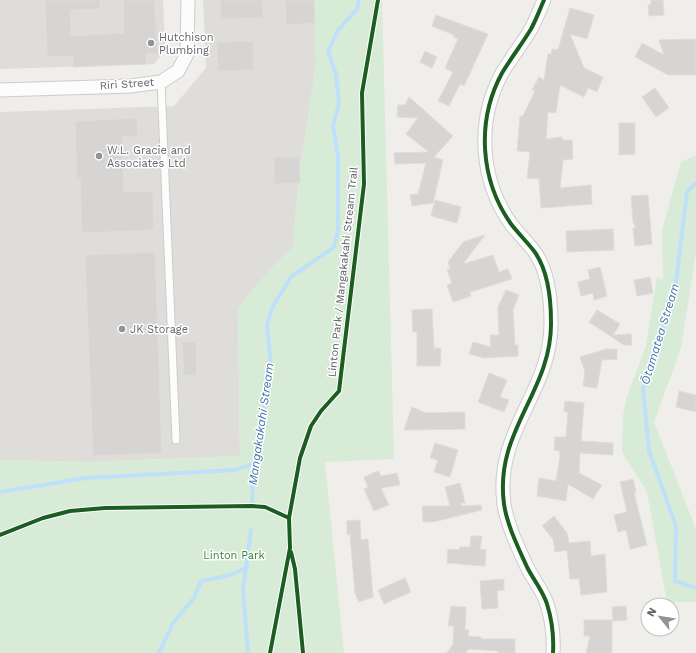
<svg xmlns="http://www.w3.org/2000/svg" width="696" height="653" font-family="'Work Sans',sans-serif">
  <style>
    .industrial { fill: #dfddda }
    .green { fill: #d8ebd6 }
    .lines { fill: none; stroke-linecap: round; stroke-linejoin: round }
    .stream { stroke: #bfe0f9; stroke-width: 4 }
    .building { fill: #d6d5d3; stroke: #deddd9 }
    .service-casing { stroke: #cbcccc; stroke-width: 9 }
    .minor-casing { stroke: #cbcccc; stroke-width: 15 }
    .service { stroke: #fdfcfc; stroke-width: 7 }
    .minor { stroke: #fdfcfc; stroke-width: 13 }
    .cycleway-casing { stroke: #fff; stroke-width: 6 }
    .cycleway { stroke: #1b5e20; stroke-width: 4 }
    .poi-dot { fill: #919496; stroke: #fff; stroke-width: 1.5 }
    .labels { text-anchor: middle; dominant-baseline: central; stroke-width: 3; stroke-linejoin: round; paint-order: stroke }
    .poi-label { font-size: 11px; fill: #5f6368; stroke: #fff; text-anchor: start }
    .street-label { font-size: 11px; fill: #5f6368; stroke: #fff }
    .park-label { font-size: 11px; fill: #348238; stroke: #fff }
    .water-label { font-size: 12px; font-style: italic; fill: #4174aa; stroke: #fff }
  </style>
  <rect width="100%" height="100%" fill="#efeeea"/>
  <path class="industrial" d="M0,0H163L165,50L154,64L0,69Z
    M203,0H314L316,64L298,185L293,247L269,271L238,308L240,456L88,462L0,460V112L174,106L206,68Z"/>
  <path class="green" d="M314,0H382L394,459L325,462L344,653H0V460L88,462L240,456L238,308L269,271L293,247L298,185L316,64Z
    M696,155V253L681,348L654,422L696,529V602H667L647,492L622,452L623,415L626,399L646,346L657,277L663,280L662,230L681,162Z"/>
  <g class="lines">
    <path class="stream" d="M696,183L687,192L675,291L643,389L649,451L676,526L675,581L696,588
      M0,492L86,478L236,470L257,462
      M252,506L253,477L271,368L267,324L273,306L291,277L334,247L338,229V156L333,126L339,104L336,74L328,51L338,30L357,9L359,0
      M159,653L173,623L194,598L201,581L231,575L247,568
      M248,653L243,590L251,530"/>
  </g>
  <path class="building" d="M45,0H100V9L70,10L71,36L124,33L123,0H154L158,54H146V64L73,67V56L47,57Z
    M220,0H262L263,18L221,19Z
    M285,0H314L315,23L286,25Z
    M651,0H663L664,15L649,16L648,5H651Z
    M570,8L594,15L587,39L570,34L584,68L603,77L597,92L588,88L584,97L560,85L556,113L548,112L546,139L562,137V140H572L573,159L563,160L560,188L591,185L592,204L541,208L539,179L527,178L530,152L517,151L520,116H523L535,91L532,90L539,77L544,80L548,54H551L552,49L558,50Z
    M436,15L488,34L464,86L460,84L449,106L438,101L453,72L445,68L458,39L454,37V35L432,26Z
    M696,39V75H668L635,57L642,43L664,55L659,40Z
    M253,41L254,70L218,71L217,42Z
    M425,51L437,57L432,68L420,62Z
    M655,88L669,108L656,117L642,97Z
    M409,97L453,136L434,157L443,160L433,203L412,206L410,195L418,194L426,163L395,164L394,153L429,152L406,134L418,118L397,117L398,105H405Z
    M137,118L138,137H122L124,192L153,191L154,230L82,233L80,178H77L75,121Z
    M619,123H635V154L619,155Z
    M274,157H299L300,183L274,184Z
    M648,195L652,244L635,246L633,228H636L633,222L631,196Z
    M435,200L461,207L457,223L431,216Z
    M613,229L614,250L567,252L566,231Z
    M485,235L463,264L493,255L499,272L508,269L512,279L470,292L471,296L453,302L447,285L452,283L447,270L450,269L448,262L463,242Z
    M155,252L162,453L93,456L85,255Z
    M600,267L607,296L594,300L593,293L581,296L578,282L590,279L588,270Z
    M650,277L653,293L637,296L634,280Z
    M506,290L519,295L513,310L515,345H518V356L484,358L469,354L473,342L491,347L490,335H499L498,307Z
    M432,309L434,348H441L440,366H417V332H413L412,310Z
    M597,310L620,324L613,335L631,334L632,345H624L589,322Z
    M182,342H196L197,375L184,376Z
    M606,349H617V359L602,360L597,388L583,386L585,372L580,357Z
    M489,373L507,380L500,397L509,400L504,412L478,402Z
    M679,391L696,395V412L676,407Z
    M565,401L584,403L581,441L613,443V455L580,453L579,473L602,485L593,499L568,484L566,501L537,496L539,478L556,481L560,456L559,451L554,450L555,437H566L568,412H564Z
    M412,407L426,413L465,412V429L404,430Z
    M435,443L458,450L450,477L434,472L438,460L430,458Z
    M378,471L381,476L397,473L400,485L381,488L389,505L374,511L364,489L368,487L364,477Z
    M633,479L636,492L634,493L647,545L630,549L626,530L618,532L614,515L627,512L620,482Z
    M460,483L465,503H461V506L481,505L482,510L433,522H423L422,506H450L445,487Z
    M554,516L567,533L569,543L590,541L591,556L605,554L607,592L581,595L579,579H570L567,550L555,552L553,539L542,526Z
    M360,520L361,540L368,539L373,597L359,602L355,593L350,534L347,535V521Z
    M471,536H482L480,549L486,550L485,566L447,563L448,549L459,550L460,547H470Z
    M405,578L411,592L384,604L378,590Z
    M504,579V590L497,591L498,608L482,609L480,581Z
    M451,606L466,607L465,630H469L468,636L481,637V639H515V653H498V651L468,649L466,653H447L453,644L454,626H448Z
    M626,606L627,620L613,621L612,607Z
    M584,620H612V653H586L590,636H584Z"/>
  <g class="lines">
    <defs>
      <path id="service" d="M161,82L176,440"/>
      <path id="minor" d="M544,0C540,9 536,20 531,29C522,44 511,58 502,73C476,121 480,180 511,224C518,233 527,242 534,251C548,270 551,299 551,322C552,392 494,430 504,504C507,525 518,547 527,567C533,579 543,591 547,604C552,620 554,636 553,653
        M0,90L130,86L161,82L178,71L187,54L188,0"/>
    </defs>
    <use href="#service" class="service-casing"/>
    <use href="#minor" class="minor-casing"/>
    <use href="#service" class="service"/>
    <use href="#minor" class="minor"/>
    <defs>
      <path id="cycleway" d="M544,0C540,9 536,20 531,29C522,44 511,58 502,73C476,121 480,180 511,224C518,233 527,242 534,251C548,270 551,299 551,322C552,392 494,430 504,504C507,525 518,547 527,567C533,579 543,591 547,604C552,620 554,636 553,653
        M0,535L43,518L70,511L105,508L252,506L265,507L289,518
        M291,552L295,569L303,653
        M270,653L290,548L289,518L300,458L311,426L321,411L339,391L364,184L362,93L378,0"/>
    </defs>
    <use href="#cycleway" class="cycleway-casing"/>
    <use href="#cycleway" class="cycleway"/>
  </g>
  <g class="poi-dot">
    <circle cx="151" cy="43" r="4"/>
    <circle cx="99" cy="156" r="4"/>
    <circle cx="122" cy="329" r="4"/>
  </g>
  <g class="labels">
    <g class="poi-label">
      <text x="159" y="37">Hutchison<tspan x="159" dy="13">Plumbing</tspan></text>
      <text x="107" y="150">W.L. Gracie and<tspan x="107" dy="13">Associates Ltd</tspan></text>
      <text x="130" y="329">JK Storage</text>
    </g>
    <g class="street-label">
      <text transform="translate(127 84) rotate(-4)">Riri Street</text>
      <text transform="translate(343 272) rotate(-84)">Linton Park / Mangakakahi Stream Trail</text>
    </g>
    <g class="park-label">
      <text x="234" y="555">Linton Park</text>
    </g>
    <g class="water-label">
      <text transform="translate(660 334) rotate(-73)">Ōtamatea Stream</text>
      <text transform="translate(261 424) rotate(-82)">Mangakakahi Stream</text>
    </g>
  </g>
  <g transform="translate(660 617) rotate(300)"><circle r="19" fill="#ffffff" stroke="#bfc1c3"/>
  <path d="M0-3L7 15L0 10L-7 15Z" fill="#919496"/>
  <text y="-6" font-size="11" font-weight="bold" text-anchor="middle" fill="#5f6368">N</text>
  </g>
</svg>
